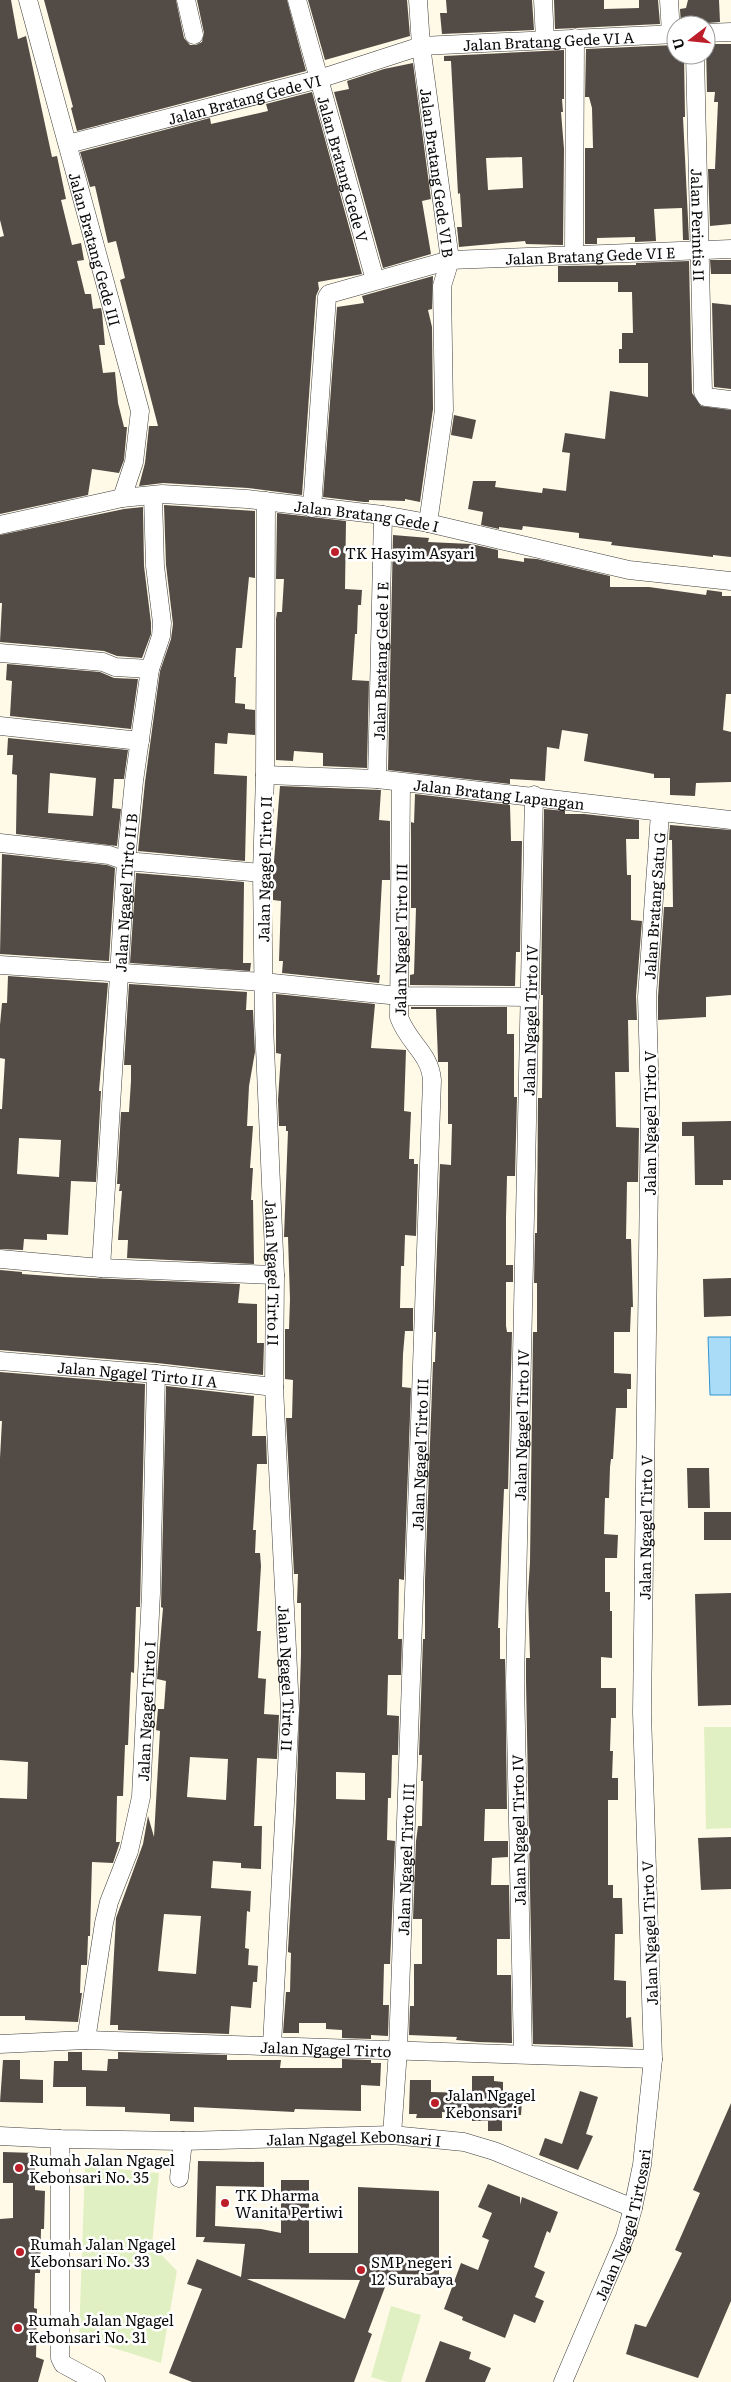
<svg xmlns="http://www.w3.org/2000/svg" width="731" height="2382" font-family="Literata,serif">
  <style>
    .pitch { fill: #e1f0c2 }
    .water { fill: #aadcf8; stroke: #2f94d1 }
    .building { fill: #534b46; fill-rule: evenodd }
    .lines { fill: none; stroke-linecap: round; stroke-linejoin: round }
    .street-casing { stroke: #3d3d3d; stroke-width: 19 }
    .street { stroke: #fff; stroke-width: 18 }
    .poi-dot { fill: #bc1f2a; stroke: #fff; stroke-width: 2 }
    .labels { text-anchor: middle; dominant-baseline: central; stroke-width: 5; stroke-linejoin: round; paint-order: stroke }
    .street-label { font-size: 15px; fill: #0a0a0a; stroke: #fff }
    .poi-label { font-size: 15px; fill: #0a0a0a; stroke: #fff; text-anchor: start }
  </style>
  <rect width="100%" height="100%" fill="#fffae7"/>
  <path class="pitch" d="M704,1727H731V1828L706,1829Z
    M85,2166L159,2173L152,2245L177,2271L161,2363L79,2337Z
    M391,2306L421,2315L401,2382H388L371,2377Z"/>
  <path class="water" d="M708,1337H731V1395H710Z"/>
  <path class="building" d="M0,0H11L18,39L26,36L52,157L57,156L66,199L61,200L72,245L81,243L84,260L77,261L85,294H91L93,309L101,308L102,313L105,345H99L103,373L115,372L118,403L124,427H127L124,460L119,473L92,469L88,495L0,514V237L4,236L0,220Z
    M44,0H176L184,38L190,45H196L202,42L204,33L197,0H287L306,71L77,131L71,108L73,107Z
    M308,0H407L410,36L325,60Z
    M446,0H532L534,30L442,34L440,13H447Z
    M554,0H604V9L639,8V0H658L660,24L555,29Z
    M688,0H719L720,22L681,25L680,9L686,8Z
    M706,44H731V224L710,226L708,169H715L718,102H714L715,92H707Z
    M675,45L676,55H684L685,117H683L689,240H683L682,208L654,209L656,241L635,242V237L597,238V244H585V148H593L592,108L589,97H585L586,49Z
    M564,50V99H562L563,112H561L564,149L563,245L526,244L525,241L459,247L457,227H462L460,193L458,194L451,61H444V56ZM522,157L523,188L488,190L486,158Z
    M413,63L431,199L422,201L431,254L383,268L334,92L349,89L347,81L384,69Z
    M312,92L362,274L318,282L319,289L316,296L302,495L248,488L163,483L139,486L145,463L149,426H158L120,280L125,278L116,241L108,243L95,186L90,187L80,152L210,118L211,124L268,111L266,104Z
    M710,260H731V274H711Z
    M689,261L692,393L701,406L731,410V557L713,555V557L611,545L612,542L579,538V533L523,526L522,530L499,527V529L481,525L483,512L468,509L473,481H496L495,487L542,493L543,488L566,491L570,453L562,452L565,433L605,439L610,391L648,397V363H619V349H622V333H633L632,292H618V282H558V266L636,265V263Z
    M433,276L432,309L428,310L432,327L433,409L420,502L405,499V501L369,500V502H364L323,497L337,307L364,303L362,296Z
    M712,303L731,305V389L714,387Z
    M454,415L476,420L472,439L451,435Z
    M164,505L255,511V578L249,577L242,648H236L234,677H236L235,703L245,704V709L255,710V735L228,733L227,744L215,743L214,774L247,776L245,861L138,851L145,782L160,671L171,639L173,624L166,565Z
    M143,507L144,566L151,623V634L142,658L117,656L104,651L0,642L2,603H0V535L124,509Z
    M277,513L346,521L345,589L362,590L361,605H358L357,634H355L352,680L369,681L367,768L323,766V753L294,751L293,761L276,760V619L277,612H282L284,579H276Z
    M393,535L429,538L428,542L471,544L498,550V558L524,562V558L537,559L610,576V587H649L706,595L707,590L722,592V596H731V694H726L723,730L731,732V782L696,783L695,796L670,795V778H654V774L584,761L588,734L562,730L559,749L547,747L545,781L510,779V784L388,770Z
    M7,664L100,672L114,678L138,679L131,729L10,716L12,681L6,680Z
    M8,738L128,750L124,779H114L112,808L121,809L117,846L16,834L17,775L12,774L13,755H7ZM50,773L96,778L93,816L48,813Z
    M280,786L381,790L379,820L390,821V880H382L377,975H380L379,983L282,973L283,961H279L281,901L273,900V874Z
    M415,794L510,805L511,841H522L520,952H516L515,986L410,985V975L414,974L416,908H411V822L414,823Z
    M544,809L565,811V814H584L639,820V839H626L627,875H631V920L642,921L636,996L637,1020H628L629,1072H615L616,1127L639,1128L638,1182H627L626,1239H631L633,1307H631L630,1332H614V1373L631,1374V1389H627V1408H616L613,1459H611L610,1467L609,1498H605L604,1534L618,1535L617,1558H605V1592H610V1611H612V1658L601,1657V1688H616V1718H611L610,1751H613L612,1778H618V1800H608V1885H613V1898H622L623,1934H615L614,1980L626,1981V2018L631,2017L633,2047L533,2044L526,1682V1658H530L528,1593L530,1563L533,1332H537V1283H534L535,1233H537L538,1098H542L543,995H541V984Z
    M670,825L731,830V995L706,997V1017L658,1020V997L664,907H673L672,840H669Z
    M2,854L107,865L115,868L109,961L0,954Z
    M136,873L244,882L243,963H251L250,971L130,963Z
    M8,976L108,983L99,1091H101L96,1182L71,1181L68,1235L47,1234V1240L24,1239L23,1250L0,1249V1109H2L5,1059L0,1058V1025L2,1003H7ZM19,1138L61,1140L59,1177L17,1174Z
    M129,984L247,992L246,1010H253L255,1052L249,1086L247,1126H253L250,1168H253L251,1200H253L254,1264L127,1258L128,1240H118L122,1191H119L120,1184H117L121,1112H129L131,1081V1065H124Z
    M276,994L375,1004L371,1048L406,1050L404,1111L411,1112L409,1159H414V1164H418L416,1236L405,1235L404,1266H401L400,1308H413V1331H405L403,1354L402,1387L411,1388L404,1580L399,1579L398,1639H402L401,1675H388L387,1715L399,1716L398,1755H392L391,1798H388L387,1840L395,1841L390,1964H384L383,2005H389L388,2036L371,2035V2039L342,2038V2030L326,2029V2023H299V2033H283L286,1992H290L291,1953L288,1952V1950L296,1814L301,1655V1603H297L298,1574H294L286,1418H292L293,1380L285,1379V1329H289L290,1299L288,1237H284L288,1131H286V1126H279L278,1100L281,1054L276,1053ZM336,1772L365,1773V1800L336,1799Z
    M411,1007H507V1034H514V1097H517L515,1176H507L506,1218V1265H513V1282H506V1326L507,1332H512L508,1489H504L498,1628H500V1659H505L507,1809H485L484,1841H508V1857L492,1858L491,1885H509L510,1939H497V1975H511L512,2043L477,2042L456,2040L457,2037L409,2035L410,2006H414V1964H422V1919H413L416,1841L418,1826H422L423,1781H421L422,1755H419L423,1639H425V1580L433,1362H435L436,1332H434L440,1164L451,1165L452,1124H448V1062H438V1059L436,1009H411Z
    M731,1121V1180H723V1185H695L694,1136H682V1122Z
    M0,1270L22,1272V1274L64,1277L240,1284L238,1303L257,1304V1343H264L263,1375L157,1363L0,1350Z
    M731,1278V1316L704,1317L703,1279Z
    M0,1372L145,1384L140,1607H136L134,1673L131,1672L128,1745H125L123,1796H117L116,1842H120L113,1863L92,1862L90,1936H88L87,1965H81L80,1993H82L78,2022L25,2020V2016H0V1798L27,1799L28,1762L0,1760V1458L2,1421H0Z
    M166,1386L254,1396L252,1436H266L267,1464H257L253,1530H256L255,1553H260L261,1566L257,1631H261L258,1678L266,1679L264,1714L279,1715L277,1759L257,1758L254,1826H262L261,1869L241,1868V1863L213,1861L211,1888L251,1891L250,1912L247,1911L245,1948L249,1949L248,1965L258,1966L257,1982H253L251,2008L231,2006L229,2034L118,2030V2025H110L116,1918L143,1844L148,1816L154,1837L160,1731L156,1730L158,1709H164L166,1681L157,1679L163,1608L161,1607ZM190,1757L228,1759L226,1800L187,1797ZM164,1914L201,1916L196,1974L158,1971Z
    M687,1468H709L710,1508H688Z
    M704,1512H731V1540H704Z
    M731,1593V1705L698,1706L695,1594Z
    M731,1837V1889L701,1890L698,1838Z
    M68,2052H82V2070L107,2071L108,2059H118V2052L227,2055V2060H281L280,2068H342V2059L371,2060V2063H381L380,2086L361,2085V2111L295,2109L294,2112L194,2107V2122L170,2121V2114L125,2112V2107L86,2106V2087H53L54,2061H68Z
    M3,2060H20V2079L43,2080V2103L0,2102Z
    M472,2076H494V2081L503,2082V2099L522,2100L521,2115H502V2131H488V2121H472V2114L442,2112V2118H416L417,2114H409L410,2080H431V2092L472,2093Z
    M580,2091L598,2097L586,2134L593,2136L578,2170L539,2155L545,2138L562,2144Z
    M731,2103V2301L698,2378L626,2354L635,2324L646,2327L682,2253L675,2250L700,2193L693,2190Z
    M3,2152L35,2153V2190L45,2191L44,2229H41L40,2273H35L34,2308L37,2309L36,2357L44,2360L38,2382H0V2219L13,2218V2183H3Z
    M198,2161L264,2162V2187L216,2186L215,2226L261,2229L281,2233V2180H309V2253H358V2187L439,2191V2275L390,2274L368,2332L372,2334L354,2382H192L169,2373L202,2289L187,2284L197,2259L241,2277L245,2244L203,2242L205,2237H196ZM247,2279L360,2280L345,2319Z
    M488,2184L520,2197V2205L522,2197L558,2212L550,2233L547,2231L534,2267L545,2272L535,2297L544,2301L535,2323L514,2314L505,2338L462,2320L463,2317L444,2309L461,2263L478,2270L489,2240L482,2237L492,2213L478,2207Z
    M440,2341L471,2352L469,2359L491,2368L485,2382H425Z"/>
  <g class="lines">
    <defs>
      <g id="street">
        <path id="s1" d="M28,0L140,411L134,462L122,498"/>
        <path d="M186,0L194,35"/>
        <path id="s2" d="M297,0L375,280"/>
        <path id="s3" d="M418,0L421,46L450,260L442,286L444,410L428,523"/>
        <path d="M543,0L545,40"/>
        <path d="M669,0L671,34"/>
        <path d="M706,33L731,32"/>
        <path id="s4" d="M695,55L703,392L706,397L731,400"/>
        <path id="s5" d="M68,144L319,79L421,46L676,34"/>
        <path d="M574,254L575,38"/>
        <path id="s6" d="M266,501L265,775L262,873L264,1025L275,1275L274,1387L290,1710L272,2045"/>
        <path id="s7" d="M312,508L327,297L329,294L450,260L731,249"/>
        <path id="s8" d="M0,525L122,498L162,494L247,499L383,515L428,523L629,570L731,581"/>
        <path d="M0,653L59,658L103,662L115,667L150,669"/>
        <path d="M0,726L140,741"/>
        <path id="s9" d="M265,775L377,779L731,820"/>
        <path id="s10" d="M377,779L383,515"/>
        <path d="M0,843L109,855L126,861L262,873"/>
        <path d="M0,965L263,982L399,996L530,997"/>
        <path d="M0,1259L101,1268L275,1275"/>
        <path id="s11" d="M101,1268L126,861L134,781L150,669L161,636L162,623L155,566L153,496"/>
        <path id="s12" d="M0,1361L156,1374L274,1387"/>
        <path id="s13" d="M86,2040L104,1923L109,1902L129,1851L141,1797L151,1593L156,1374"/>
        <path id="s14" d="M0,2044L86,2040L653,2059"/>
        <path id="s15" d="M523,2054L515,1682L534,795"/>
        <path id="s16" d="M392,2135L398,2050L432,1080C430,1053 408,1043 399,1017L401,783"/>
        <path id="s17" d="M0,2136L60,2139L183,2141L392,2135L464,2142L494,2151L633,2208"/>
        <path d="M60,2139V2358L63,2364L96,2382"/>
        <path d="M179,2178L183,2141"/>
        <path id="s18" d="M563,2382L625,2237L633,2208L642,2165L653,2059L642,1713L650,1102L647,997L660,813"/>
      </g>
    </defs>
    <use href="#street" class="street-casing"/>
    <use href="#street" class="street"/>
  </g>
  <g class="poi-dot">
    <circle cx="335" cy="552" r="5"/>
    <circle cx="435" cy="2103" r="5"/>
    <circle cx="19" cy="2168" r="5"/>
    <circle cx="225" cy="2203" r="5"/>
    <circle cx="20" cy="2252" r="5"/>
    <circle cx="361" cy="2270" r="5"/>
    <circle cx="18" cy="2328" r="5"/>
  </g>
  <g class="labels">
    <g class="street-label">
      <text stroke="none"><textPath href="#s5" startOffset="494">Jalan Bratang Gede VI A</textPath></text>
      <text stroke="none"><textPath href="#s5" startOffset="182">Jalan Bratang Gede VI</textPath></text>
      <text stroke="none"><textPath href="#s2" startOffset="175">Jalan Bratang Gede V</textPath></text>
      <text stroke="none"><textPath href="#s3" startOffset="174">Jalan Bratang Gede VI B</textPath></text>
      <text stroke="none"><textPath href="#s4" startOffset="170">Jalan Perintis II</textPath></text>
      <text stroke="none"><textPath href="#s1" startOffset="258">Jalan Bratang Gede III</textPath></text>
      <text stroke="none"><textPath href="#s7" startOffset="481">Jalan Bratang Gede VI E</textPath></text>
      <text stroke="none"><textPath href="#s8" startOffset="371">Jalan Bratang Gede I</textPath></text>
      <text stroke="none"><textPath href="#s10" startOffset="118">Jalan Bratang Gede I E</textPath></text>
      <text stroke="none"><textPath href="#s9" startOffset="235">Jalan Bratang Lapangan</textPath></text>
      <text transform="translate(264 869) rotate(-89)">Jalan Ngagel Tirto II</text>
      <text stroke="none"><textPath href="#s11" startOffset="376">Jalan Ngagel Tirto II B</textPath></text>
      <text stroke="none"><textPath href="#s18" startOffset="1492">Jalan Bratang Satu G</textPath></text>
      <text stroke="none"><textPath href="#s16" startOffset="1205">Jalan Ngagel Tirto III</textPath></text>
      <text stroke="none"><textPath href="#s15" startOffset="1034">Jalan Ngagel Tirto IV</textPath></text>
      <text transform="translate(649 1123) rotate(-90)">Jalan Ngagel Tirto V</text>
      <text stroke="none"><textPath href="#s6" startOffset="772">Jalan Ngagel Tirto II</textPath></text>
      <text stroke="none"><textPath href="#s12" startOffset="138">Jalan Ngagel Tirto II A</textPath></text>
      <text stroke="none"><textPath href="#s15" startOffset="629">Jalan Ngagel Tirto IV</textPath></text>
      <text stroke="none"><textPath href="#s16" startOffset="681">Jalan Ngagel Tirto III</textPath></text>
      <text stroke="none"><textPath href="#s18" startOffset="870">Jalan Ngagel Tirto V</textPath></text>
      <text stroke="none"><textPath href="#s6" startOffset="1178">Jalan Ngagel Tirto II</textPath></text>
      <text stroke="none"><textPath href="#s13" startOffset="336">Jalan Ngagel Tirto I</textPath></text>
      <text transform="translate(518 1830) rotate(-91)">Jalan Ngagel Tirto IV</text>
      <text stroke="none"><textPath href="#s16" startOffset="276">Jalan Ngagel Tirto III</textPath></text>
      <text transform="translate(649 1933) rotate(-92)">Jalan Ngagel Tirto V</text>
      <text stroke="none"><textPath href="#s14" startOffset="326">Jalan Ngagel Tirto</textPath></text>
      <text stroke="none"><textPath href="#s17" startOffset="354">Jalan Ngagel Kebonsari I</textPath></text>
      <text stroke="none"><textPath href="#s18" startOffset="169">Jalan Ngagel Tirtosari</textPath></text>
    </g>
    <g class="poi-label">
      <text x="345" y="552">TK Hasyim Asyari</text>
      <text x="445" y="2094">Jalan Ngagel<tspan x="445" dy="17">Kebonsari</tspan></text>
      <text x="29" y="2159">Rumah Jalan Ngagel<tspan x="29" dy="17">Kebonsari No. 35</tspan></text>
      <text x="235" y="2194">TK Dharma<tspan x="235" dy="17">Wanita Pertiwi</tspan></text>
      <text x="30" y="2243">Rumah Jalan Ngagel<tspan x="30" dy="17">Kebonsari No. 33</tspan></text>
      <text x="371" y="2261">SMP negeri<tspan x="371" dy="17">12 Surabaya</tspan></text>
      <text x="28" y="2319">Rumah Jalan Ngagel<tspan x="28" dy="17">Kebonsari No. 31</tspan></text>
    </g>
  </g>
  <g transform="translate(691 40) rotate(254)"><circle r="24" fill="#ffffff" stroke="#9d9d9d"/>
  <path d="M0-4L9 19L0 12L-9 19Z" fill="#bc1f2a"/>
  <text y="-8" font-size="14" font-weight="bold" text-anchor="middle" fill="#0a0a0a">U</text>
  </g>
</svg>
